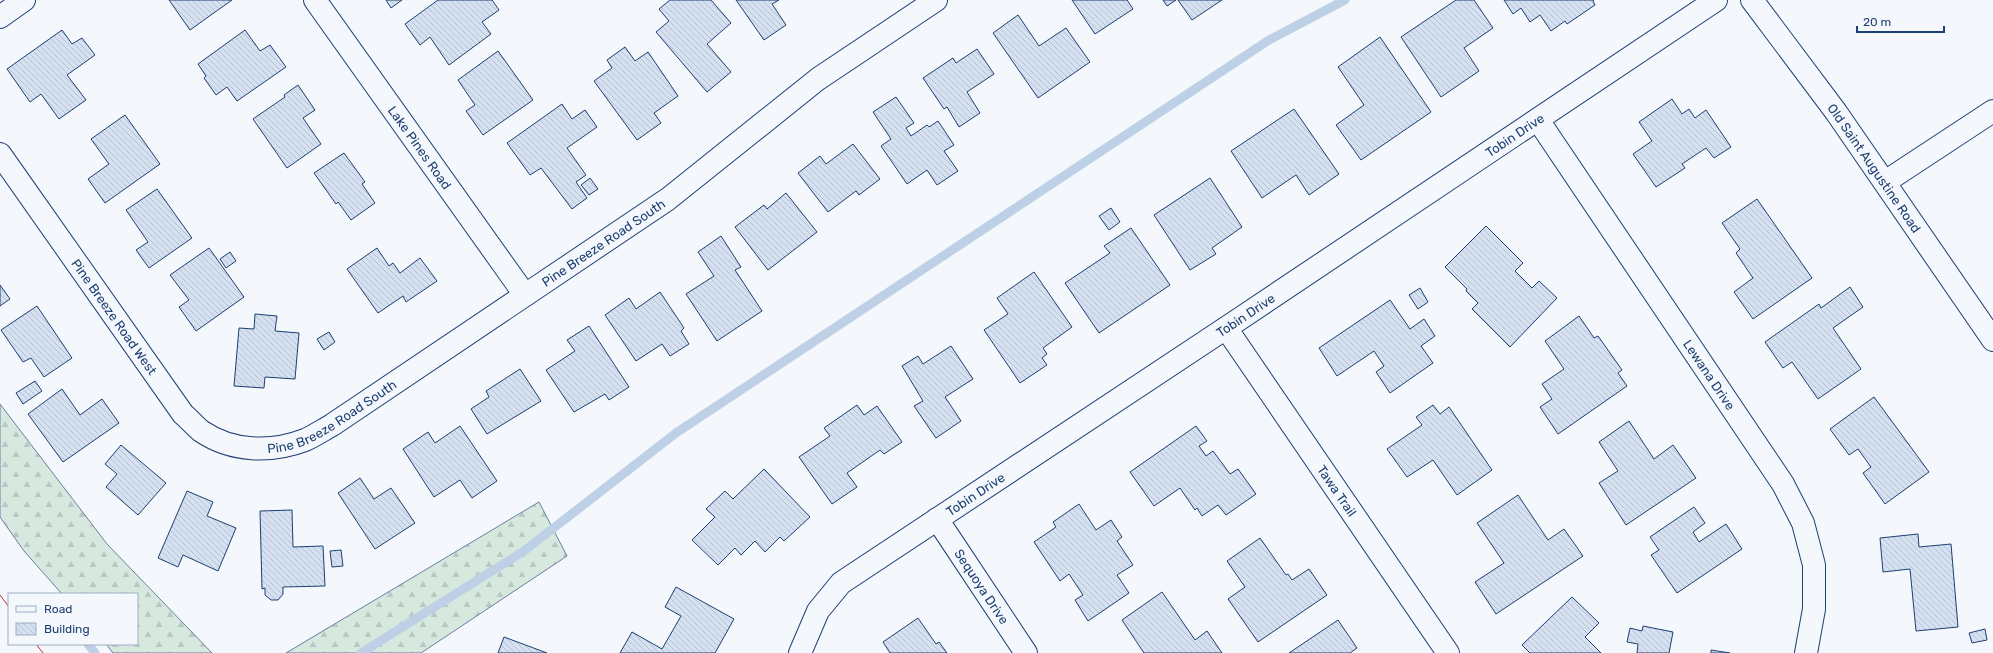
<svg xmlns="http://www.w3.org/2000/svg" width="1993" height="653" font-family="Rubik,sans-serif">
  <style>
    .forest { fill: url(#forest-firs); stroke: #687fa3 }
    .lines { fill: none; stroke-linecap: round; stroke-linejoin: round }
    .stream { stroke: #bed0e5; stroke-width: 9 }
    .building { fill: url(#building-back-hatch); stroke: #1d3f73 }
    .minor-casing { stroke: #1d3f73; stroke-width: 24 }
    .secondary-casing { stroke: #1d3f73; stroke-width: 24 }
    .minor { stroke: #f4f7fb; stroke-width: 22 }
    .secondary { stroke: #f4f7fb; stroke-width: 22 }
    .power { stroke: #c62828; stroke-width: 1; stroke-dasharray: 14 3 2 3; stroke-linecap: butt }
    .labels { text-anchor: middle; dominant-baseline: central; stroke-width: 3; stroke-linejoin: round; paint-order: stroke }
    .street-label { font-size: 13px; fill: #1d3f73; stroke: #f4f7fb }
  </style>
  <defs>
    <pattern id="forest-firs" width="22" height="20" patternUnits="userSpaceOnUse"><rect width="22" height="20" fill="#d7e8df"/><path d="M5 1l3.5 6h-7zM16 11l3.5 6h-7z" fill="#b8c8c3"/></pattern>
    <pattern id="building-back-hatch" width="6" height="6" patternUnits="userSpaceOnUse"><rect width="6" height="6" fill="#d5e0f0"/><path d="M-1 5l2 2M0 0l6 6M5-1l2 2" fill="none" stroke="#b6c1d1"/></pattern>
  </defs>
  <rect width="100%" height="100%" fill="#f4f7fb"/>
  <path class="forest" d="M0,404L107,544L212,653H113L106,644H137V594H62L24,551L0,517Z
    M539,502L567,556L421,653H286Z"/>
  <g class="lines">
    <path class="stream" d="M88,644L95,653
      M361,653L524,551L676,433L1269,40L1345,0"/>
  </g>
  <path class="building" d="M169,0H232L190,30Z
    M386,0H402L391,8Z
    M438,0H492L499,10L482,22L491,34L449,65L430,37L420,45L405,24Z
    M670,0H711L731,23L707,44L731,72L707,92L656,32L669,21L659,9Z
    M736,0H779L772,4L786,25L764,40Z
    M1072,0H1127L1133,9L1095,34Z
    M1163,0H1176L1167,6Z
    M1178,0H1222L1192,20Z
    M1456,0H1474L1493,28L1464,48L1479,71L1441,97L1401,37Z
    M1504,0H1594L1593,1L1595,5L1567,24L1565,21L1551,31L1540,15L1530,22L1521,8L1513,14Z
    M1018,15L1039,46L1066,28L1090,62L1038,98L993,33Z
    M62,30L72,44L82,38L95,55L67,75L86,100L59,119L41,94L30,102L7,69Z
    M245,30L260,51L270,45L286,67L237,101L227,87L216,95L204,78L206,76L198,64Z
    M1380,37L1431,112L1361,160L1336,125L1364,105L1338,67Z
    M625,47L635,61L648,52L678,96L654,113L661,123L637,140L594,81L612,68L607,60Z
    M977,49L994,74L967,92L980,113L959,127L947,107L944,109L923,78L953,58L956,63Z
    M498,51L533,100L483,135L466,111L475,105L458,80Z
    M298,85L315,110L303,118L321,144L287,168L253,119L285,97L284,95Z
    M896,97L914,123L906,128L911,136L927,125L929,127L938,121L954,145L944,151L958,171L937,185L927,170L907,184L881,146L891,139L873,112Z
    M1672,99L1682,114L1689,109L1695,118L1706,110L1731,147L1714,158L1706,148L1682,164L1685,168L1656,187L1633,154L1652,141L1639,122Z
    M562,104L572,119L585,110L597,127L567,148L586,175L576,182L587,198L572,209L541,168L530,175L507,143Z
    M1294,109L1339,174L1309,195L1296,175L1262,198L1231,151Z
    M125,115L160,164L105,203L88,179L109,164L91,139Z
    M853,144L880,179L859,195L856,191L828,212L798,173L820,156L826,164Z
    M344,153L365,182L362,184L375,203L351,220L338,202L336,204L314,173Z
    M590,178L598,189L589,195L581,185Z
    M1210,178L1242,227L1212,248L1216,254L1190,270L1154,215Z
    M157,189L192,238L149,268L136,250L148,242L126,210Z
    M786,193L817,232L768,270L735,227L764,205L767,209Z
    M1757,199L1812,278L1753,319L1734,292L1753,278L1736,253L1740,249L1722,223Z
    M1111,208L1120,222L1109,230L1099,216Z
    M1486,226L1523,263L1515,271L1532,288L1539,281L1557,298L1510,347L1472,309L1478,303L1466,291L1467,289L1445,267Z
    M1131,228L1170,285L1099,333L1065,283L1110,253L1104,246Z
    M721,236L741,267L735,270L762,311L717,341L686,294L714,276L698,252Z
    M209,248L244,297L196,331L179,307L189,300L170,275Z
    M377,248L389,266L393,263L400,273L420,258L437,281L406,302L403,296L378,313L347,269Z
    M230,252L236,261L226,268L220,259Z
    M1034,272L1072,327L1043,348L1047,354L1042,358L1047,365L1020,383L984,330L1008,314L997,298Z
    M0,285L10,299L0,306Z
    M1850,287L1863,307L1833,328L1861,369L1818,399L1792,362L1783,368L1765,342L1819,304L1821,308Z
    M1420,288L1428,302L1418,309L1409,295Z
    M660,292L684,328L681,331L689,344L670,356L662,344L636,361L605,315L629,298L636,309Z
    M1390,300L1410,329L1424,319L1435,336L1421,346L1433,363L1390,393L1376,372L1384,366L1374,351L1337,376L1319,348Z
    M37,306L72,358L44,377L31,358L23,362L1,330Z
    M255,314L277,316L275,331L299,333L295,379L265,377L264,388L234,386L239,328L254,329Z
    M1579,316L1594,338L1598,336L1622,370L1618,373L1627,386L1558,434L1540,407L1552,399L1542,384L1564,369L1545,341Z
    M589,326L629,387L609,400L605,394L574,412L546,370L575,351L567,340Z
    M329,332L335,342L324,350L317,339Z
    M951,346L973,379L945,397L961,421L936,438L914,406L923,401L902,366L918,356L923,364Z
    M520,369L541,401L487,434L471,409L489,397L486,391Z
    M35,381L42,391L23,404L16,393Z
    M62,389L80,415L102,399L119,423L63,462L28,414Z
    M1874,397L1929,472L1885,504L1863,473L1871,467L1858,449L1849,455L1830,429Z
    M857,405L864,415L877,406L902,442L884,454L880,450L847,473L857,487L832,504L799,457L830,436L824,428Z
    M1433,405L1440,414L1449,407L1492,470L1457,495L1433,460L1407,477L1387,449L1422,425L1416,417Z
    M1629,421L1654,459L1673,445L1696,478L1626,525L1599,483L1618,471L1599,442Z
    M460,426L497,481L472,498L460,480L434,497L403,449L428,432L435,443Z
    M1196,426L1207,441L1199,446L1206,456L1213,451L1230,474L1238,469L1256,494L1226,515L1218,505L1202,516L1197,508L1195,510L1180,488L1154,506L1130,472Z
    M121,445L166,483L138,515L106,487L117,474L105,464Z
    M764,469L810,517L784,541L780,537L765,552L755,541L741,555L735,548L718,565L692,540L715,517L706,509L725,491L733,499Z
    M360,478L374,499L391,488L415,523L375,549L338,493Z
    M187,491L213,502L207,516L236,528L218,571L183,555L178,567L158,558Z
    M1518,495L1548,540L1564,529L1583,556L1496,614L1475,582L1504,563L1477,523Z
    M1079,504L1096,530L1111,520L1122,537L1117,541L1133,565L1117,575L1129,593L1088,621L1075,600L1083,595L1069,574L1060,581L1034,542L1056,527L1053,522Z
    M1694,507L1705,523L1693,532L1699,542L1726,524L1742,549L1677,593L1651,555L1659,550L1650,537Z
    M292,510L293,547L323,546L325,586L283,587V594L278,600H271L265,595V588L262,589L260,511Z
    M1918,534L1919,547L1951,544L1958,627L1916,631L1910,569L1883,572L1880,538Z
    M1260,538L1286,575L1288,574L1292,580L1309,569L1327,595L1258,642L1228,599L1245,587L1227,561Z
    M341,550L343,566L332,567L330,551Z
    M676,587L734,619L715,653H620L632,632L662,649L681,616L665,607Z
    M1162,592L1195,640L1207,631L1222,653H1144L1122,620Z
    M1572,597L1599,623L1585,637L1601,653H1530L1522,645Z
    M918,618L936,644L939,642L947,653H890L883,642Z
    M1338,620L1357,648L1350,653H1289Z
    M1643,626L1673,632L1669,653H1637L1638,644L1627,642L1630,628L1642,631Z
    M1985,629L1987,640L1972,643L1969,633Z
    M504,637L547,653H498Z
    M1711,650L1730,653H1711Z"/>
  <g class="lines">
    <defs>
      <g id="minor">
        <path id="s1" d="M315,0L525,295"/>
        <path d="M0,17L24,0"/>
        <path id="s2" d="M1538,120L1783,484L1803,523L1814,565V609L1806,653"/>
        <path id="s3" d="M0,154L183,414C189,419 195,426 201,431C232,452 271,453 305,440C314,436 323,430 332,425L668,199L818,79L936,0"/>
        <path d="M1885,182L1993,111"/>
        <path id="s4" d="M1226,328L1448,653"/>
        <path id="s5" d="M937,519L1026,653"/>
        <path id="s6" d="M800,653L818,611L841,583L1226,328L1716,0"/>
      </g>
      <g id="secondary">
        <path id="s7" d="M1752,0L1836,112L1993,340"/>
      </g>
    </defs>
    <use href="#minor" class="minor-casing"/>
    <use href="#secondary" class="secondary-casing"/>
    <use href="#minor" class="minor"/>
    <use href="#secondary" class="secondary"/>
    <path class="power" d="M0,595L9,607
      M36,644L43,653"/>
  </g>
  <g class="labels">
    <g class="street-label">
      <text stroke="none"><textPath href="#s6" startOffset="891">Tobin Drive</textPath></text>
      <text stroke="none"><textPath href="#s1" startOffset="181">Lake Pines Road</textPath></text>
      <text stroke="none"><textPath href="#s7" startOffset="208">Old Saint Augustine Road</textPath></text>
      <text stroke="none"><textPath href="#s3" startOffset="809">Pine Breeze Road South</textPath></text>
      <text stroke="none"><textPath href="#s6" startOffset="567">Tobin Drive</textPath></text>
      <text stroke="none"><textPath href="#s3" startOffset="199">Pine Breeze Road West</textPath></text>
      <text stroke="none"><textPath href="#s2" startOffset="307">Lewana Drive</textPath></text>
      <text stroke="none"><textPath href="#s3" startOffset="485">Pine Breeze Road South</textPath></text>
      <text stroke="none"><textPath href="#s4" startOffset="197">Tawa Trail</textPath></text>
      <text stroke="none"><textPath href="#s6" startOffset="243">Tobin Drive</textPath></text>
      <text stroke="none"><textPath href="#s5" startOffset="81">Sequoya Drive</textPath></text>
    </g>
  </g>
  <rect x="8" y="593" width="130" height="52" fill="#f4f7fb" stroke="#9eadc5"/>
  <rect x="16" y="606" width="20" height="6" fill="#f4f7fb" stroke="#9eadc5"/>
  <text x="44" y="613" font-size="12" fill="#1d3f73">Road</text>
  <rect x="16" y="623" width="20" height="12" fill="url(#building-back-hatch)" stroke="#9eadc5"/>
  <text x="44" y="633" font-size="12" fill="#1d3f73">Building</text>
  <path d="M1857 26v6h87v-6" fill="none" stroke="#1d3f73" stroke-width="2"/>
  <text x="1863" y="26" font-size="12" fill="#1d3f73" stroke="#f4f7fb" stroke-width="3" paint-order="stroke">20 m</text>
</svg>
